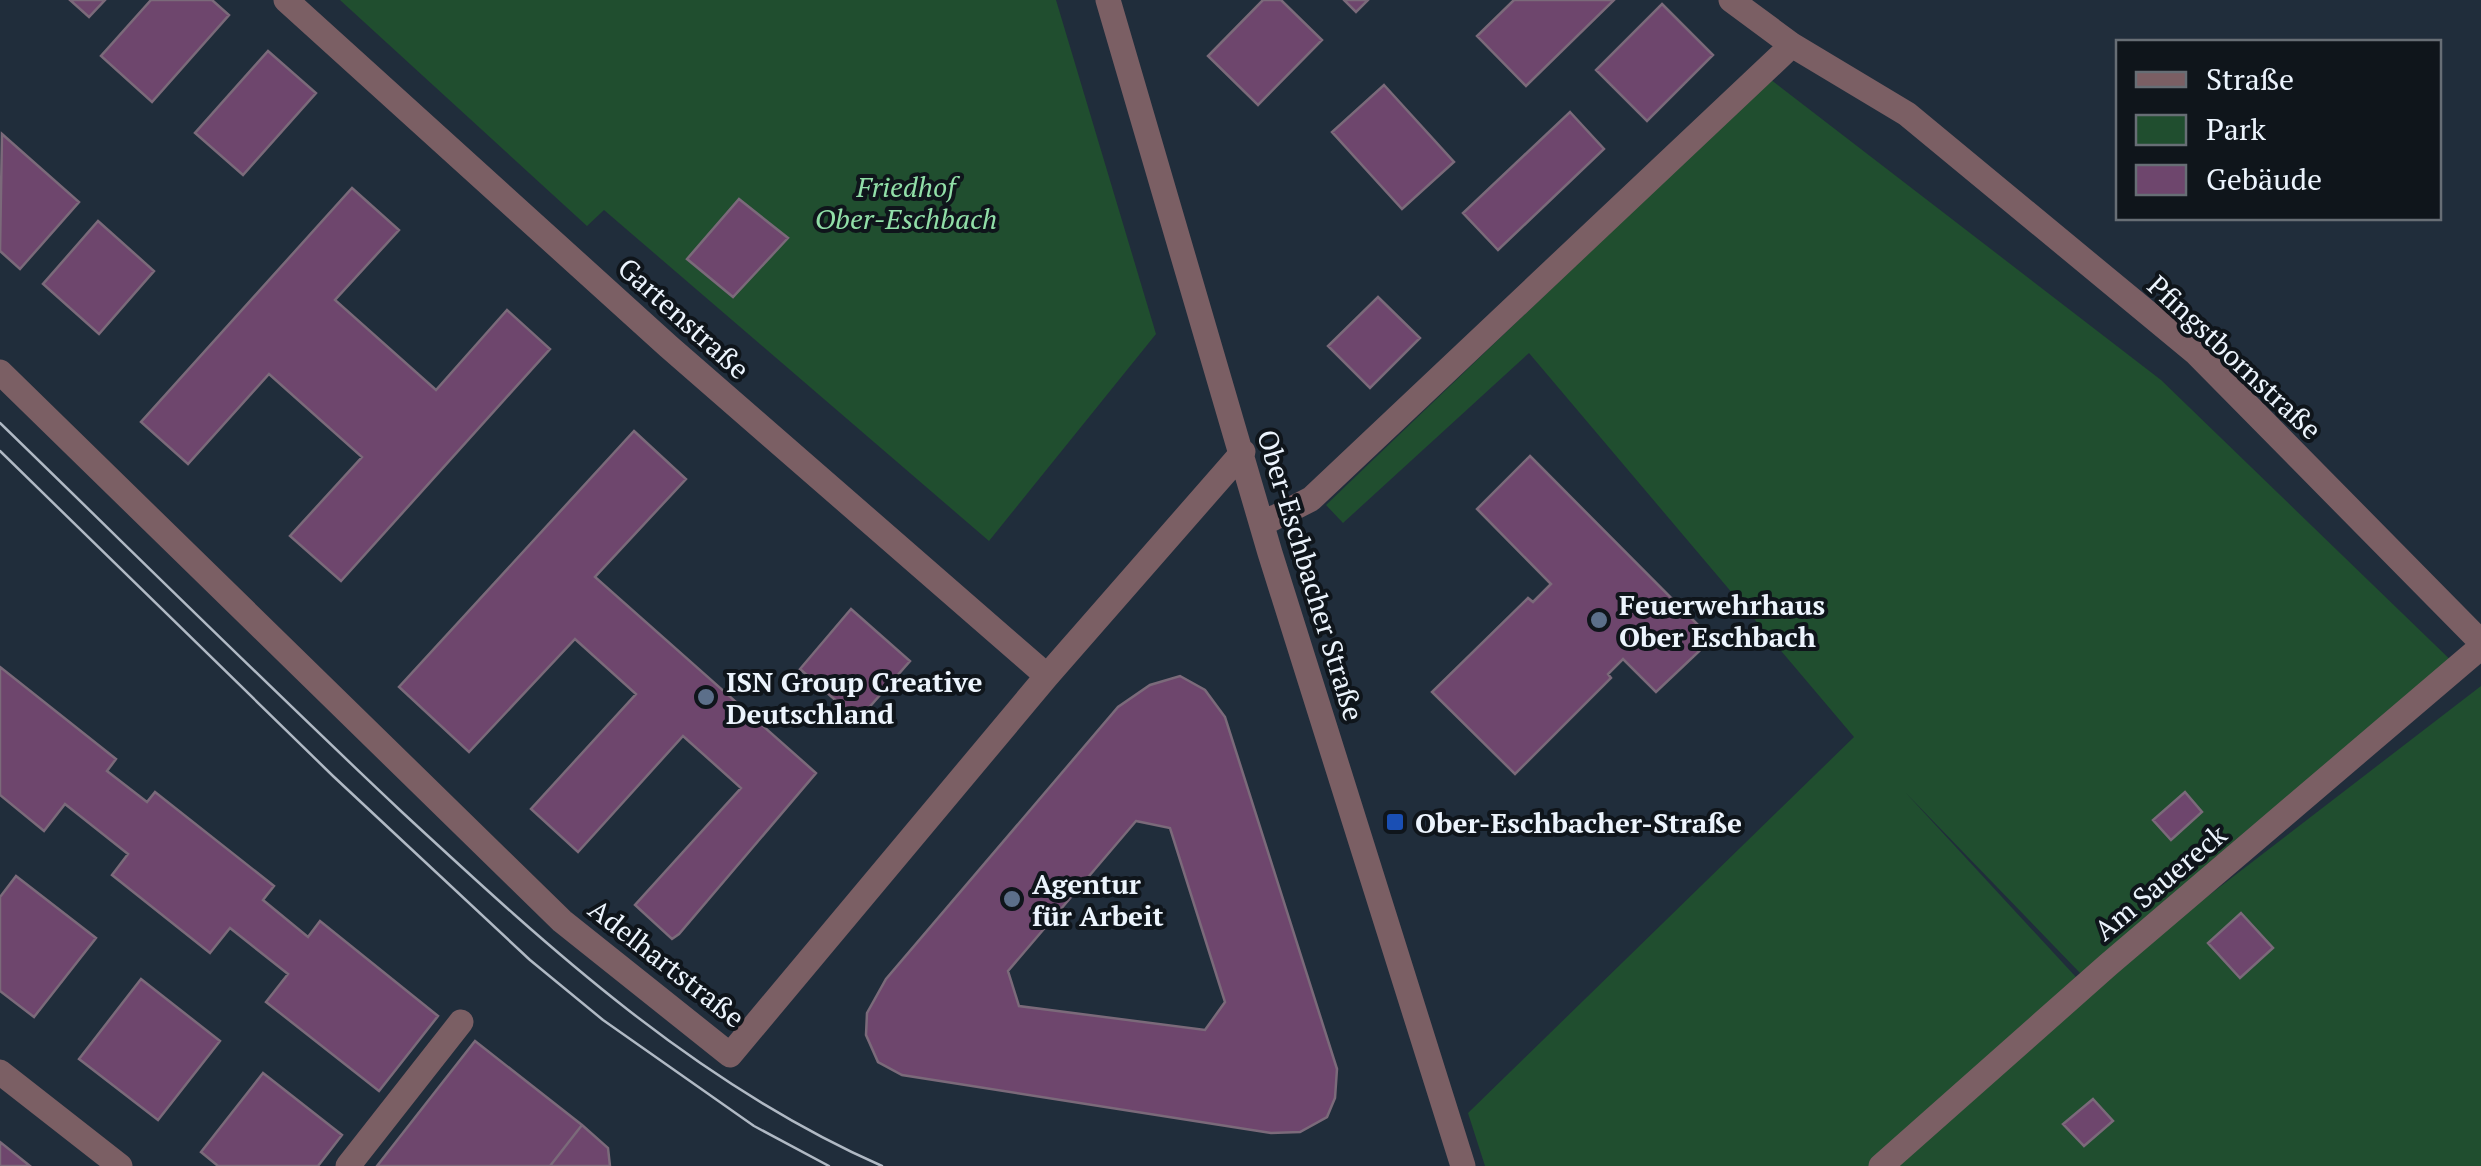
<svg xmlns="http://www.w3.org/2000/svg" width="2481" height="1166" font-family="'PT Serif',serif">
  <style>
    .green { fill: #204e2f }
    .building { fill: #6e466d; stroke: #7b6a7a; stroke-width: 2.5; fill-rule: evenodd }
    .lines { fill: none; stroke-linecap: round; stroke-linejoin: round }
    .minor { stroke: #7b5f64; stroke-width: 25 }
    .tram { stroke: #b0b9c4; stroke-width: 2.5 }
    .service-dot { fill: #5c6f8a; stroke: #0f151b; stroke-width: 4 }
    .transit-dot { fill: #1a4fb4; stroke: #0f151b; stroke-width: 4 }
    .labels { text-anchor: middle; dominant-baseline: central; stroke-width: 8; stroke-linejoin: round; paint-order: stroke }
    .park-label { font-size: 28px; font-style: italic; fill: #91dfa8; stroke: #0f151b }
    .street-label { font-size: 28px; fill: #ecf4fd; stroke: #0f151b }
    .poi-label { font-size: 28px; font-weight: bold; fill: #ecf4fd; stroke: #0f151b; text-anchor: start }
  </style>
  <rect width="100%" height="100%" fill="#202d3b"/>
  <path class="green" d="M340,0H1056L1156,334L989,541L604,210L587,226Z
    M1770,79L2161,380L2463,672L2082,975L1905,792L2087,989L2481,686V1166H1485L1468,1113L1854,737L1529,353L1343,523L1326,505Z"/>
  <path class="building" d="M70,0H105L89,17Z
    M151,0H212L229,15L152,102L101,56Z
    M1263,0H1281L1322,40L1258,105L1208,56Z
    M1344,0H1368L1356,12Z
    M1514,0H1614L1526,86L1477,36Z
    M1662,4L1713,55L1647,121L1596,70Z
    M268,51L316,93L243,175L195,133Z
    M1384,85L1454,162L1402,209L1332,132Z
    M1570,112L1604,149L1498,250L1463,213Z
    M2,134L79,202L20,269L0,251Z
    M352,188L399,230L335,300L436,390L507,310L550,349L341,581L290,536L362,457L269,374L188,464L141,422Z
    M739,199L788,238L733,297L687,259Z
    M98,221L154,271L99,334L43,284Z
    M1378,297L1420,338L1370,388L1328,346Z
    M634,431L686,479L595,577L816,773L679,934L672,939L635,905L741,788L683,736L578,852L531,809L636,694L575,639L469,752L399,687Z
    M1530,456L1712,639L1656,692L1623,659L1608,674L1611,678L1515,774L1432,692L1528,598L1533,602L1551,584L1477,509Z
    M851,609L910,661L858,720L800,669Z
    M0,667L116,759L107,771L147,802L155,792L274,886L263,900L308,937L320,921L438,1016L379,1091L266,1002L288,974L230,928L210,953L112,875L128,854L65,804L44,831L0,795Z
    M1180,676L1205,690L1225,717L1337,1069L1335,1098L1327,1117L1300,1132L1271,1133L902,1075L878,1062L866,1035L867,1013L886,979L1118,707L1150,685ZM1136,821L1170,828L1225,1002L1205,1030L1019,1006L1008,971Z
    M2185,792L2202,812L2171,840L2153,820Z
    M16,876L96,938L34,1017L0,991V897Z
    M2241,913L2273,948L2240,978L2208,943Z
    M141,979L220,1041L158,1120L79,1059Z
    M475,1041L582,1125L550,1166H377Z
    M263,1073L342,1135L318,1166H218L201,1152Z
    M2093,1099L2113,1121L2084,1146L2063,1124Z
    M582,1125L608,1148L610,1166H550Z
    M0,1142L30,1166H0Z"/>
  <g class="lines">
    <path class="minor" d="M286,0L668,346L1047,676
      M1108,0L1270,553L1463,1166
      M1731,0L1792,45L1907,114L2195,352L2481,642
      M0,372L562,921L730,1055L1047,676L1243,452
      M1262,524L1311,499L1792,45
      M0,1072L120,1166
      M348,1166L461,1022
      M1881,1166L2108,965L2481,647"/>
    <path class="tram" d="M0,423C134,553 267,685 403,813C550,949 696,1084 882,1166
      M0,451L333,776L530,960L603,1020L754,1126L829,1166"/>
  </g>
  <g class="service-dot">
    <circle cx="1599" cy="620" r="10"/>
    <circle cx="706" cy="697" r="10"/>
    <circle cx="1012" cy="899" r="10"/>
  </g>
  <rect class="transit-dot" x="1385" y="812" width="20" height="20" rx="5"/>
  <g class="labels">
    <g class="park-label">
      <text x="906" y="186">Friedhof<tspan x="906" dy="32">Ober-Eschbach</tspan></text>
    </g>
    <g class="street-label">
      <text transform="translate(684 318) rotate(42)">Gartenstraße</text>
      <text transform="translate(2235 357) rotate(43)">Pfingstbornstraße</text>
      <text transform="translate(1311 575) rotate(73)">Ober-Eschbacher Straße</text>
      <text transform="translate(2160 882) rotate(-40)">Am Sauereck</text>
      <text transform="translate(667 963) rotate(38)">Adelhartstraße</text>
    </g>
    <g class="poi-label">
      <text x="1619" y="604">Feuerwehrhaus<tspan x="1619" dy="32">Ober Eschbach</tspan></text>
      <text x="726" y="681">ISN Group Creative<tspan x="726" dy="32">Deutschland</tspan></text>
      <text x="1415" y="822">Ober-Eschbacher-Straße</text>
      <text x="1032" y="883">Agentur<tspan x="1032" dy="32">für Arbeit</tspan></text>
    </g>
  </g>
  <rect x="2116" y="40" width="325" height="180" fill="#0f151b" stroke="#676e75" stroke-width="2.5"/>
  <rect x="2136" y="72" width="50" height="15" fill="#7b5f64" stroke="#676e75" stroke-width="2.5"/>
  <text x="2206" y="90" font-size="30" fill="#ecf4fd">Straße</text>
  <rect x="2136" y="115" width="50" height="30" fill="#204e2f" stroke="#676e75" stroke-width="2.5"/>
  <text x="2206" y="140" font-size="30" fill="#ecf4fd">Park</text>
  <rect x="2136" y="165" width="50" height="30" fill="#6e466d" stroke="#676e75" stroke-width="2.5"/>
  <text x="2206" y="190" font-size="30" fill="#ecf4fd">Gebäude</text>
</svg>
